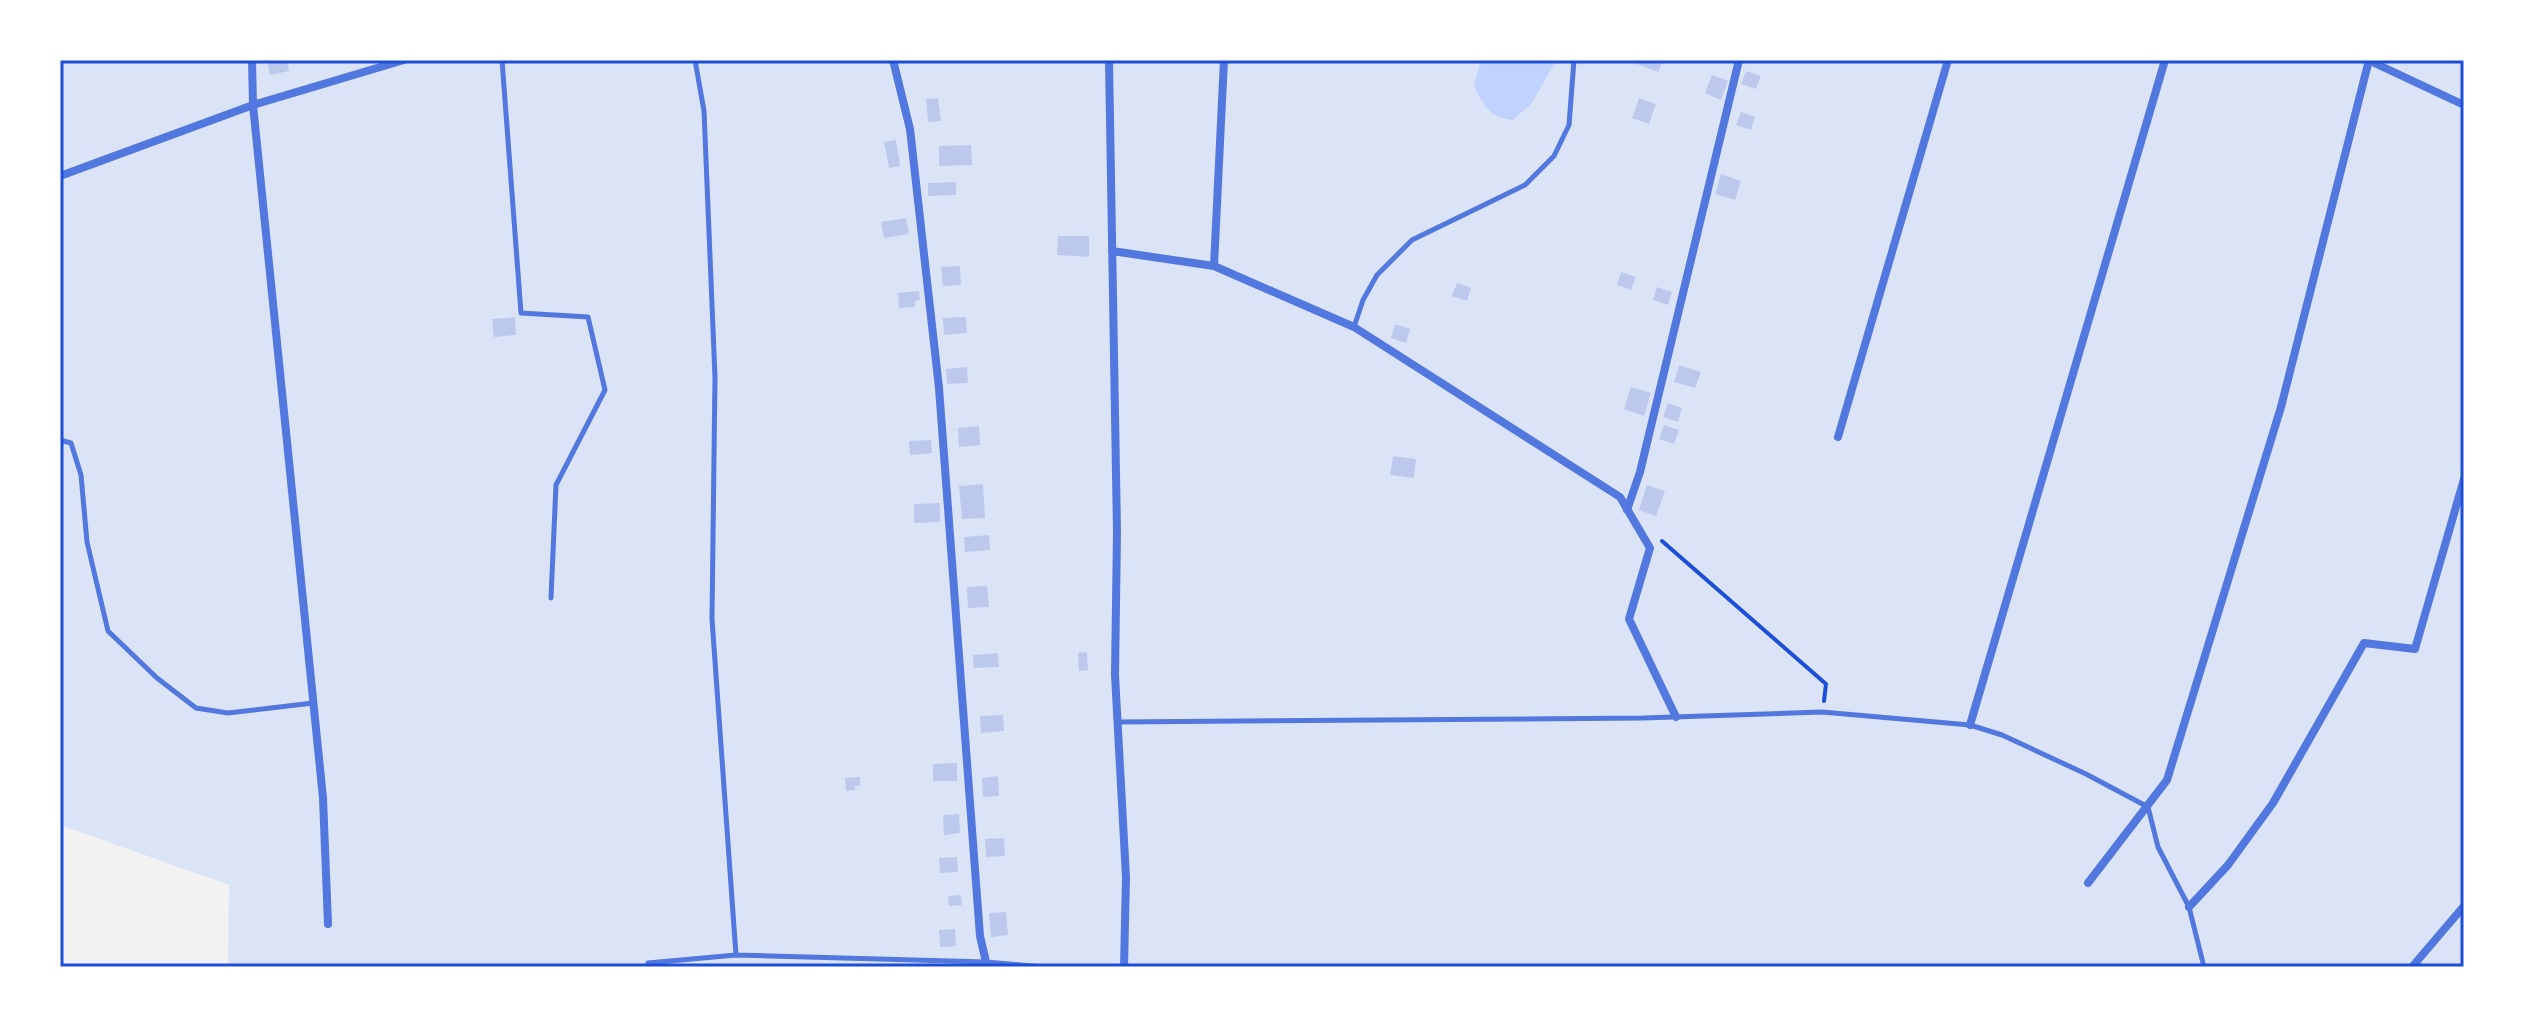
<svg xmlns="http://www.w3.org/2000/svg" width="2524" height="1027" font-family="Georgia,serif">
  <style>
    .green { fill: #dbe4f7 }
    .water { fill: #bfd3fe }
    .building { fill: #bdc9ec }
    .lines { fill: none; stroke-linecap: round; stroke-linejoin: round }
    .path { stroke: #1d4ed8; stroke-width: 4 }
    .service { stroke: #5277de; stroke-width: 5 }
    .minor { stroke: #5277de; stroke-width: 8 }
    .neatline { fill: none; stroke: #1d4ed8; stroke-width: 3 }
  </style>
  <rect width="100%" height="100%" fill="#f2f2f2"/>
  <path class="green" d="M60,60H2464V967H228L229,885L66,827L60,822Z"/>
  <path class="water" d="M1481,60H1556L1532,103L1513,120C1489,117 1485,107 1474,86Z"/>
  <path class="building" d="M267,60H287L289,71L270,75Z
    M1627,60H1663L1658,72Z
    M1746,71L1761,76L1756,89L1741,84Z
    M1712,75L1728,81L1721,100L1705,93Z
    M938,98L941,121L928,122L926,99Z
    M1639,98L1656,104L1649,124L1632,118Z
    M1741,112L1755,117L1751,130L1736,125Z
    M896,140L900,166L889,168L884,142Z
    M971,145L972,165L939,166V146Z
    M1721,174L1741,181L1735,200L1715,194Z
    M956,182V195L928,196V183Z
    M906,218L909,234L884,238L881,222Z
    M1058,236H1089V257L1057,255Z
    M960,266L961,285L943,286L941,267Z
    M1621,272L1636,277L1631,290L1617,285Z
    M1457,283L1471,288L1467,301L1452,296Z
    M1657,287L1672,292L1668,305L1653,300Z
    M919,291L920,300L915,301V307L899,308L898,293Z
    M515,317L516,335L494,337L492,319Z
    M966,317L967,333L944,335L943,318Z
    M1395,324L1410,329L1406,343L1391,338Z
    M1679,365L1701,372L1695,388L1674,382Z
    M967,367L968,383L947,384L946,369Z
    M1631,387L1651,393L1644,416L1624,409Z
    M1668,403L1682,408L1678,422L1663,417Z
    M1664,425L1679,430L1674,444L1659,439Z
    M979,426L980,445L959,447L958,428Z
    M931,440L932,453L910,455L909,441Z
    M1393,456L1416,459L1414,478L1390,475Z
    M983,484L985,518L962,519L959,486Z
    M1647,485L1665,491L1656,516L1639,510Z
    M940,503V522L914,523V504Z
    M989,535L990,550L965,552L964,537Z
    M987,586L989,607L968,608L967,587Z
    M1087,652L1088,670L1079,671L1078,653Z
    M998,653L999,667L974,668L973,655Z
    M1003,715L1004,731L981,733L980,716Z
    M957,763V781H933V764Z
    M998,776L999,796L983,797L982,778Z
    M860,777V786H855V790L846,791L845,778Z
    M959,814L960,833L944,835L943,815Z
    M1004,838L1005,856L986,857L985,839Z
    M957,857L958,872L940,873L939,858Z
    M961,895L962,905L949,906L948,896Z
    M1006,912L1008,935L991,937L989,913Z
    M955,929L956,946L940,947L939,930Z"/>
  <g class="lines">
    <path class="path" d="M1662,541L1826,684L1824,701"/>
    <path class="service" d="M502,60L521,313L588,317L605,390L556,485L551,598
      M695,60L704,111L715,377L712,619L736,955
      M1354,327L1363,300L1377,275L1412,240L1525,185L1554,156L1569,125L1574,60
      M60,440L71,443L81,475L87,542L108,631L157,678L196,708L228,713L313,703
      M1118,722L1643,718L1822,712L1970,725L2002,735L2086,774L2148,807L2158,847L2189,907L2204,967
      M649,967L648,963L736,955L986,962L1043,967
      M1105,967L1124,966"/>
    <path class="minor" d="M252,60L253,105L323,798L328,924
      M893,60L910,129L939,388L980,936L986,962
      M1109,60L1117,532L1115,675L1126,877L1124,967
      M2368,60L2464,105
      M60,176L253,105L404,60
      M1112,251L1214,266L1354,327L1620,497L1650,548L1629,619L1676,717
      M1214,266L1224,60
      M1838,437L1948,60
      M1627,510L1640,472L1739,60
      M1970,725L2165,60
      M2088,883L2167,780L2281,407L2369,60
      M2189,907L2228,865L2273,803L2364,643L2415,649L2464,479
      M2412,967L2464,906"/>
  </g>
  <rect width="2524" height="1027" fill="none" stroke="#ffffff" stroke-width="124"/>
  <rect x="62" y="62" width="2400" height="903" class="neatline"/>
</svg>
